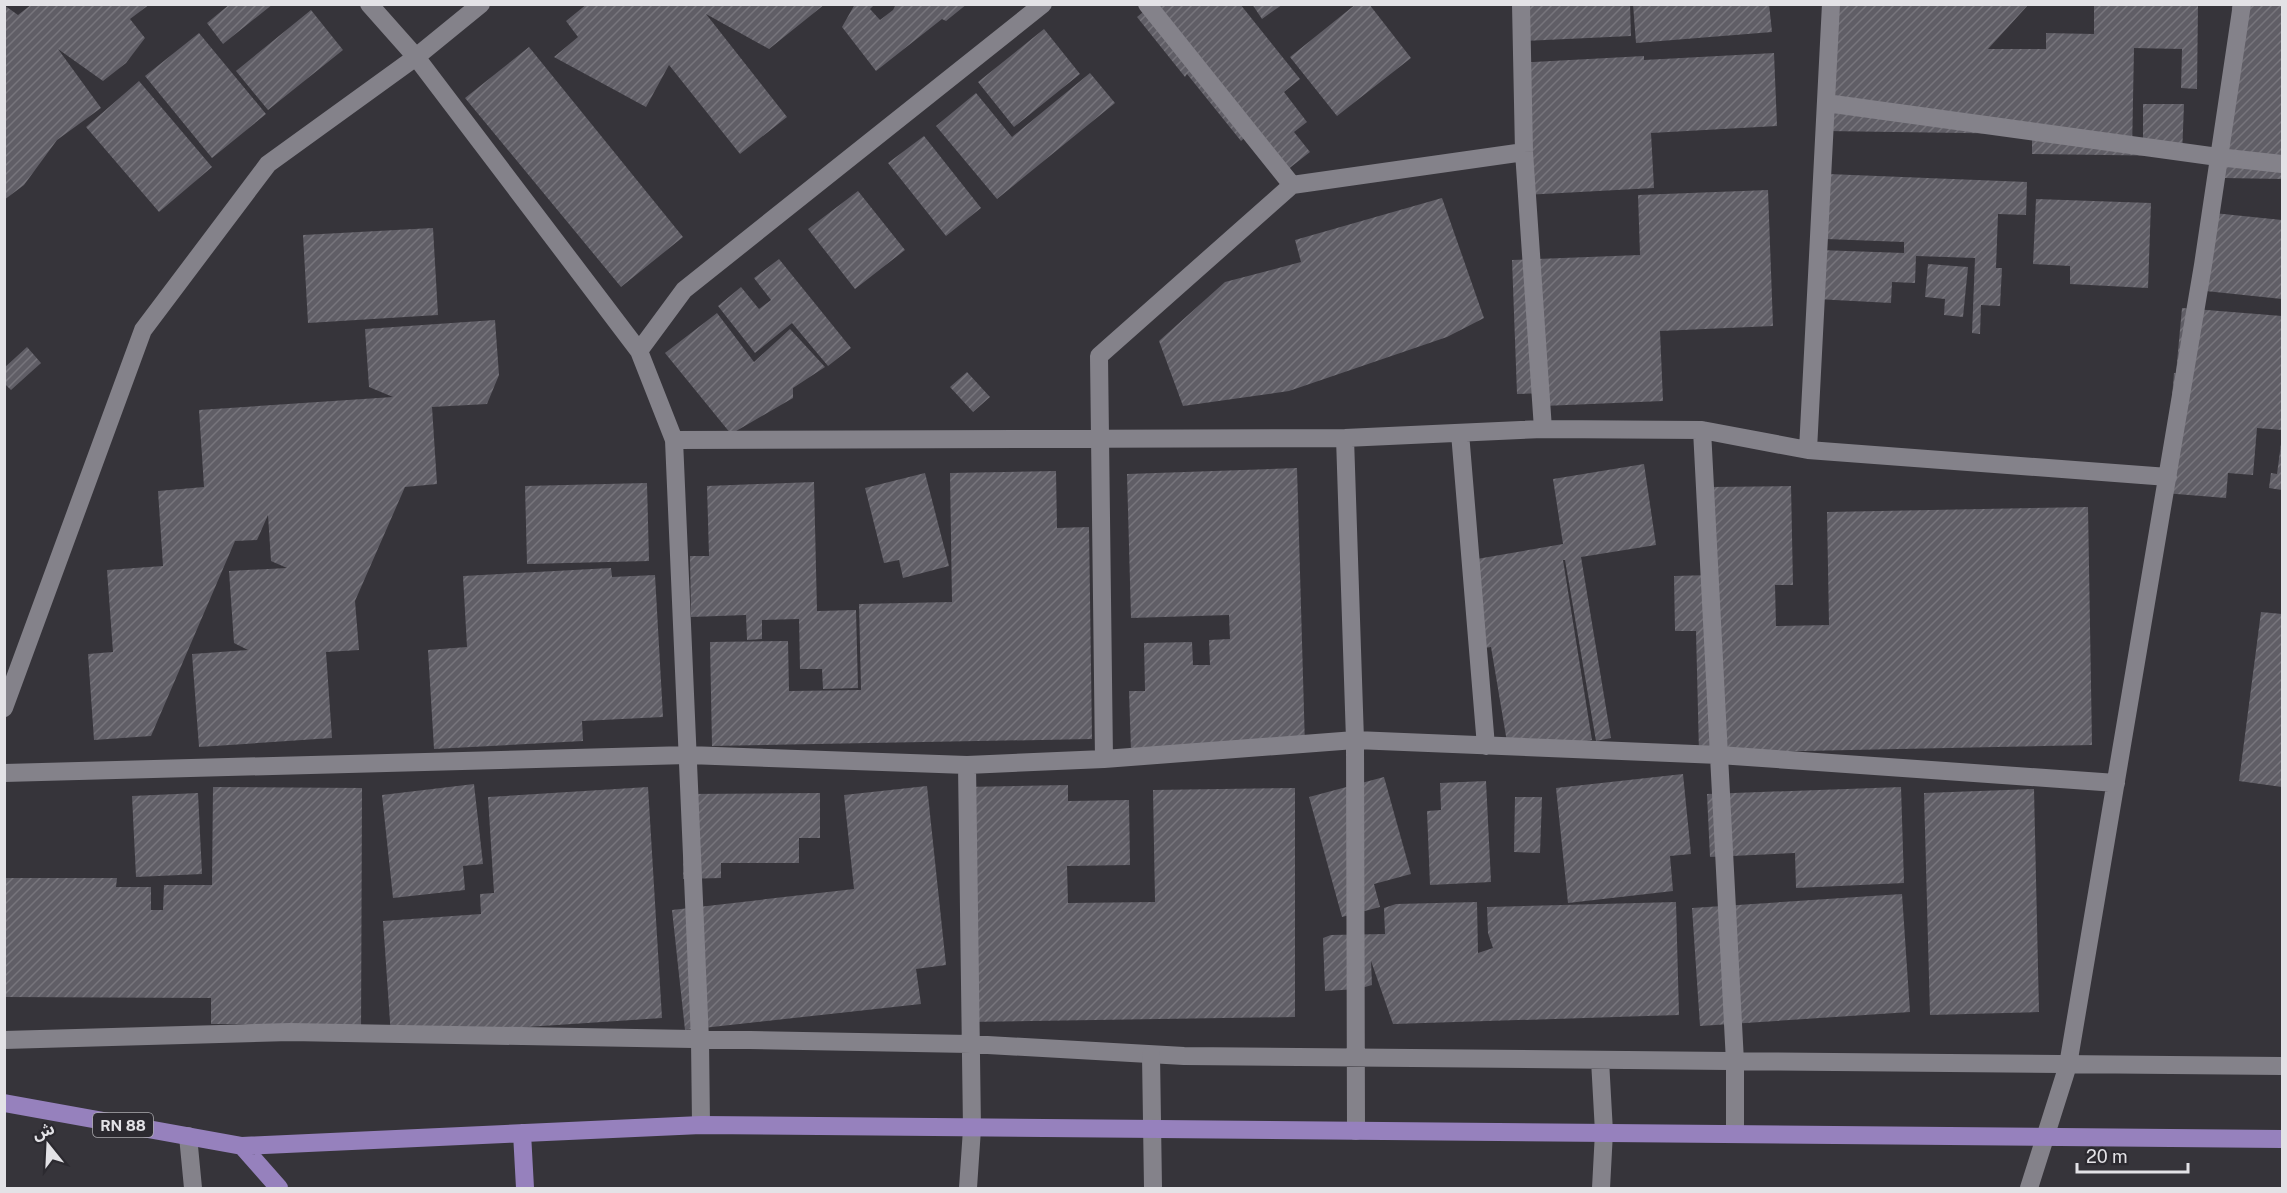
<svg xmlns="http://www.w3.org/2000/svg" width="2287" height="1193" font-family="'Public Sans','Noto Sans Arabic',sans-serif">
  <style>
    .building { fill: url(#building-hatch) }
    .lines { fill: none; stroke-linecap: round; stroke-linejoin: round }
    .minor { stroke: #84828a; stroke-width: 18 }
    .tertiary { stroke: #84828a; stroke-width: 18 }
    .primary { stroke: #9681bd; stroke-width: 18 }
    .labels { text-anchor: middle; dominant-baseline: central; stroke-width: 6; stroke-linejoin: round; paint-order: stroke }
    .shield { fill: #2c2a30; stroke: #acabaf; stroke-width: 1.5 }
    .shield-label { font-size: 15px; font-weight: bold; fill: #e3e2e6 }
  </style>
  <defs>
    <pattern id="building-hatch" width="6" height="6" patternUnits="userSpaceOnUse" patternTransform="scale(1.5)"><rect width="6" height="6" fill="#605e66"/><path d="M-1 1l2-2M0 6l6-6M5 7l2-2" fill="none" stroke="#77757c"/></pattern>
  </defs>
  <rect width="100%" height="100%" fill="#36343a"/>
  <path class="building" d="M32,4H150L130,19L145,38L126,63L103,81L58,49L101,108L57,140L24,185L4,200V5L18,15Z
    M230,4H273L223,44L207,23Z
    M587,4H825L769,49L706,14L787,117L740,154L669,65L646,107L554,57L578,37L566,21Z
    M855,4H875L870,9L880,20L893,10L896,4H967L946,21L942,19L876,71L842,27Z
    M1153,4H1240L1300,79L1284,92L1307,122L1294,132L1310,152L1282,174L1249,134L1241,141L1187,74L1185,77L1137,17Z
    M1252,4H1283L1262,19Z
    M1356,4H1369L1411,58L1337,116L1290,57Z
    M1515,4H1630L1631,36L1524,41Z
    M1633,4H1769L1772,32L1636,43Z
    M1828,4H2029L1988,49H2046V33L2094,34V4H2198L2197,89L2181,88L2182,49L2134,48L2132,152H2143V104H2184L2182,156L2032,154V134L1826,131Z
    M2232,4H2282V179L2224,178L2231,89Z
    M311,10L343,50L268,110L236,71Z
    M1044,29L1080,74L1014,127L978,82Z
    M199,33L266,114L212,158L145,76Z
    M529,47L683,237L621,287L465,98Z
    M1774,53L1777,126L1651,133L1654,188L1524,195L1517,63L1644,56V60Z
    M1090,73L1115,103L997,199L936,126L976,93L1012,137Z
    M139,81L212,167L159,212L86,127Z
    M924,136L981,208L946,236L888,163Z
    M1828,174L2027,182L2026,215L1998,214L1996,268H2002L2000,306L1981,305L1980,334L1972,333L1975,258L1916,256L1915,283L1892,282L1891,303L1816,299L1819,250L1904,253V242L1826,239Z
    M1768,190L1773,326L1660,331L1663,401L1543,406V393L1517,394L1512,260L1640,255L1638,195Z
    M858,191L905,250L855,289L808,229Z
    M1442,198L1484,318L1447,337L1289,391L1183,406L1159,341L1225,282L1301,262L1295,240Z
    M2036,199L2151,203L2148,288L2070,284V266L2033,264Z
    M2204,212L2282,220V299L2196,290Z
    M433,228L438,315L308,323L303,235Z
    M779,259L851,348L828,366L792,323L755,353L718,306L741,287L759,309L771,300L754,278Z
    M1928,264L1968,267L1963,317L1944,315L1945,299L1925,297Z
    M2182,308L2282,316V430L2257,428L2253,475L2228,473L2226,498L2164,493L2174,373H2176Z
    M717,313L754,362L790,329L825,367L793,388V398L731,434L665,353Z
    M495,320L499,375L487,404L432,407L437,484L405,487L355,601L359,650L326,652L332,738L199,747L192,654L248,650L234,643L229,571L287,568L271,561L268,515L257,540L235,541L151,736L94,740L88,654L113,652L107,570L163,566L158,491L204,487L199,410L393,397L369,387L365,329Z
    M27,347L41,363L11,390L4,383V368Z
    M967,372L990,397L973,412L950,387Z
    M2281,444L2282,445V490L2269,488L2271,473L2277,474Z
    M1644,464L1656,545L1581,557L1611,738L1596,741L1565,560H1563L1592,740L1509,754L1491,647L1485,648L1471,560L1563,544L1553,479Z
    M1297,468L1305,746L1131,751L1129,691H1145L1144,643L1192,642L1193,665H1210L1209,640L1230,639L1229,615L1131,618L1127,474Z
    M1056,471L1057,528L1089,527L1092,739L712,746L710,642L788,641L789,691L861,690L859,604L952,602L950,473Z
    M925,473L949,566L903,578L899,560L884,563L865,488Z
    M814,482L817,611L856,610L858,688L823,689L822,669H800L799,619L762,620V639L747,640L746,615L691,617L690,556H709L707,486Z
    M647,483L649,561L527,564L525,486Z
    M1791,486L1793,585H1775L1776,626L1829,625L1827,512L2088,507L2092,745L1699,753L1696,631H1675L1674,576L1711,575L1709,487Z
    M611,568L612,577L655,575L663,717L582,721L583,741L434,749L428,650L467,647L463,576Z
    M2261,612L2282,614V787L2239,781Z
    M1683,774L1691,854L1670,856L1673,891L1568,903L1556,788Z
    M1384,777L1411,874L1374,884L1380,907L1342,917L1309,797Z
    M1486,781L1491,882L1430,885L1427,811L1441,810L1440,783Z
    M474,784L483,864L463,866L465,890L393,898L382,795Z
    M1068,785V801L1129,800L1130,865L1067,866L1068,903L1155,902L1153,790L1295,788V1017L965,1022L962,787Z
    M927,786L946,965L916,969L921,1004L685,1030L672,910L854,889L844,795Z
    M213,787L362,788L361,1035L241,1024H211V998L4,997V878H117L116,887H151V910H163L164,885H212Z
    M648,787L662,1018L391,1036L383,921L481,914L480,894L494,893L488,797Z
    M1901,787L1904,883L1796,888L1795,853L1710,857L1707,794Z
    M2034,789L2039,1012L1930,1015L1924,793Z
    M198,793L202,874L136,877L132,796Z
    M820,793V838H799V863H721V878L683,879L684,794Z
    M1515,797H1542L1540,853L1514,852Z
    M1902,894L1910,1012L1700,1026L1692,908Z
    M1477,902L1478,953L1493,948L1488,933L1487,907L1676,902L1679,1015L1393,1024L1371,961L1372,985L1358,989L1325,991L1323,938L1331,935L1385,934L1384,908L1396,904Z"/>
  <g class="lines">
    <path class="minor" d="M369,4L416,57L639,351L674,440L700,1040L701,1125
      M1147,4L1292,185L1524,152
      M1521,4L1524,152L1543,429
      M1826,103L2218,157L2282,164
      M639,351L684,290L1043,4
      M1702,430L1735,1062V1134
      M1460,433L1486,746
      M1345,438L1355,740L1356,1131
      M674,440L1345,438L1543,429L1702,430L1808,450L2168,477
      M1808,450L1831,4
      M4,708L143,330L268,164L416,57L481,4
      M1104,759L1099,356L1292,185
      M967,765L972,1129L968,1188
      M4,773L688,755L967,765L1104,759L1355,740L1719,755L2116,783
      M4,1040L290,1032L970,1044L1184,1056L2282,1066
      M1600,1060L1604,1132L1601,1188
      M188,1136L193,1188
      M2029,1188L2068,1065L2203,265L2242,4"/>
    <path class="tertiary" d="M1151,1055L1153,1188"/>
    <path class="primary" d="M4,1103L242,1146L701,1125L2282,1139
      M522,1133L525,1188
      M242,1146L279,1188"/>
  </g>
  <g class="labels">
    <rect class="shield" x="93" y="1113" width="60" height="24" rx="4.5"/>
    <g class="shield-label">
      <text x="123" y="1125">RN 88</text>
    </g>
  </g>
  <rect width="2287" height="1193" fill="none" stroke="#e3e2e6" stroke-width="12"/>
  <g transform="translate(48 1145) rotate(342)" stroke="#2c2a30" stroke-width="4.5" paint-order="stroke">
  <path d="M0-4.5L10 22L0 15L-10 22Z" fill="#e3e2e6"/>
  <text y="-9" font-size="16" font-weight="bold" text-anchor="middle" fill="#e3e2e6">ش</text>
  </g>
  <path d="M2077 1163v9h111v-9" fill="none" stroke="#e3e2e6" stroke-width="3"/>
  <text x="2086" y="1163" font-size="18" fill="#e3e2e6" stroke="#2c2a30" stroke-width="4.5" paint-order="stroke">20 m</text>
</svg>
